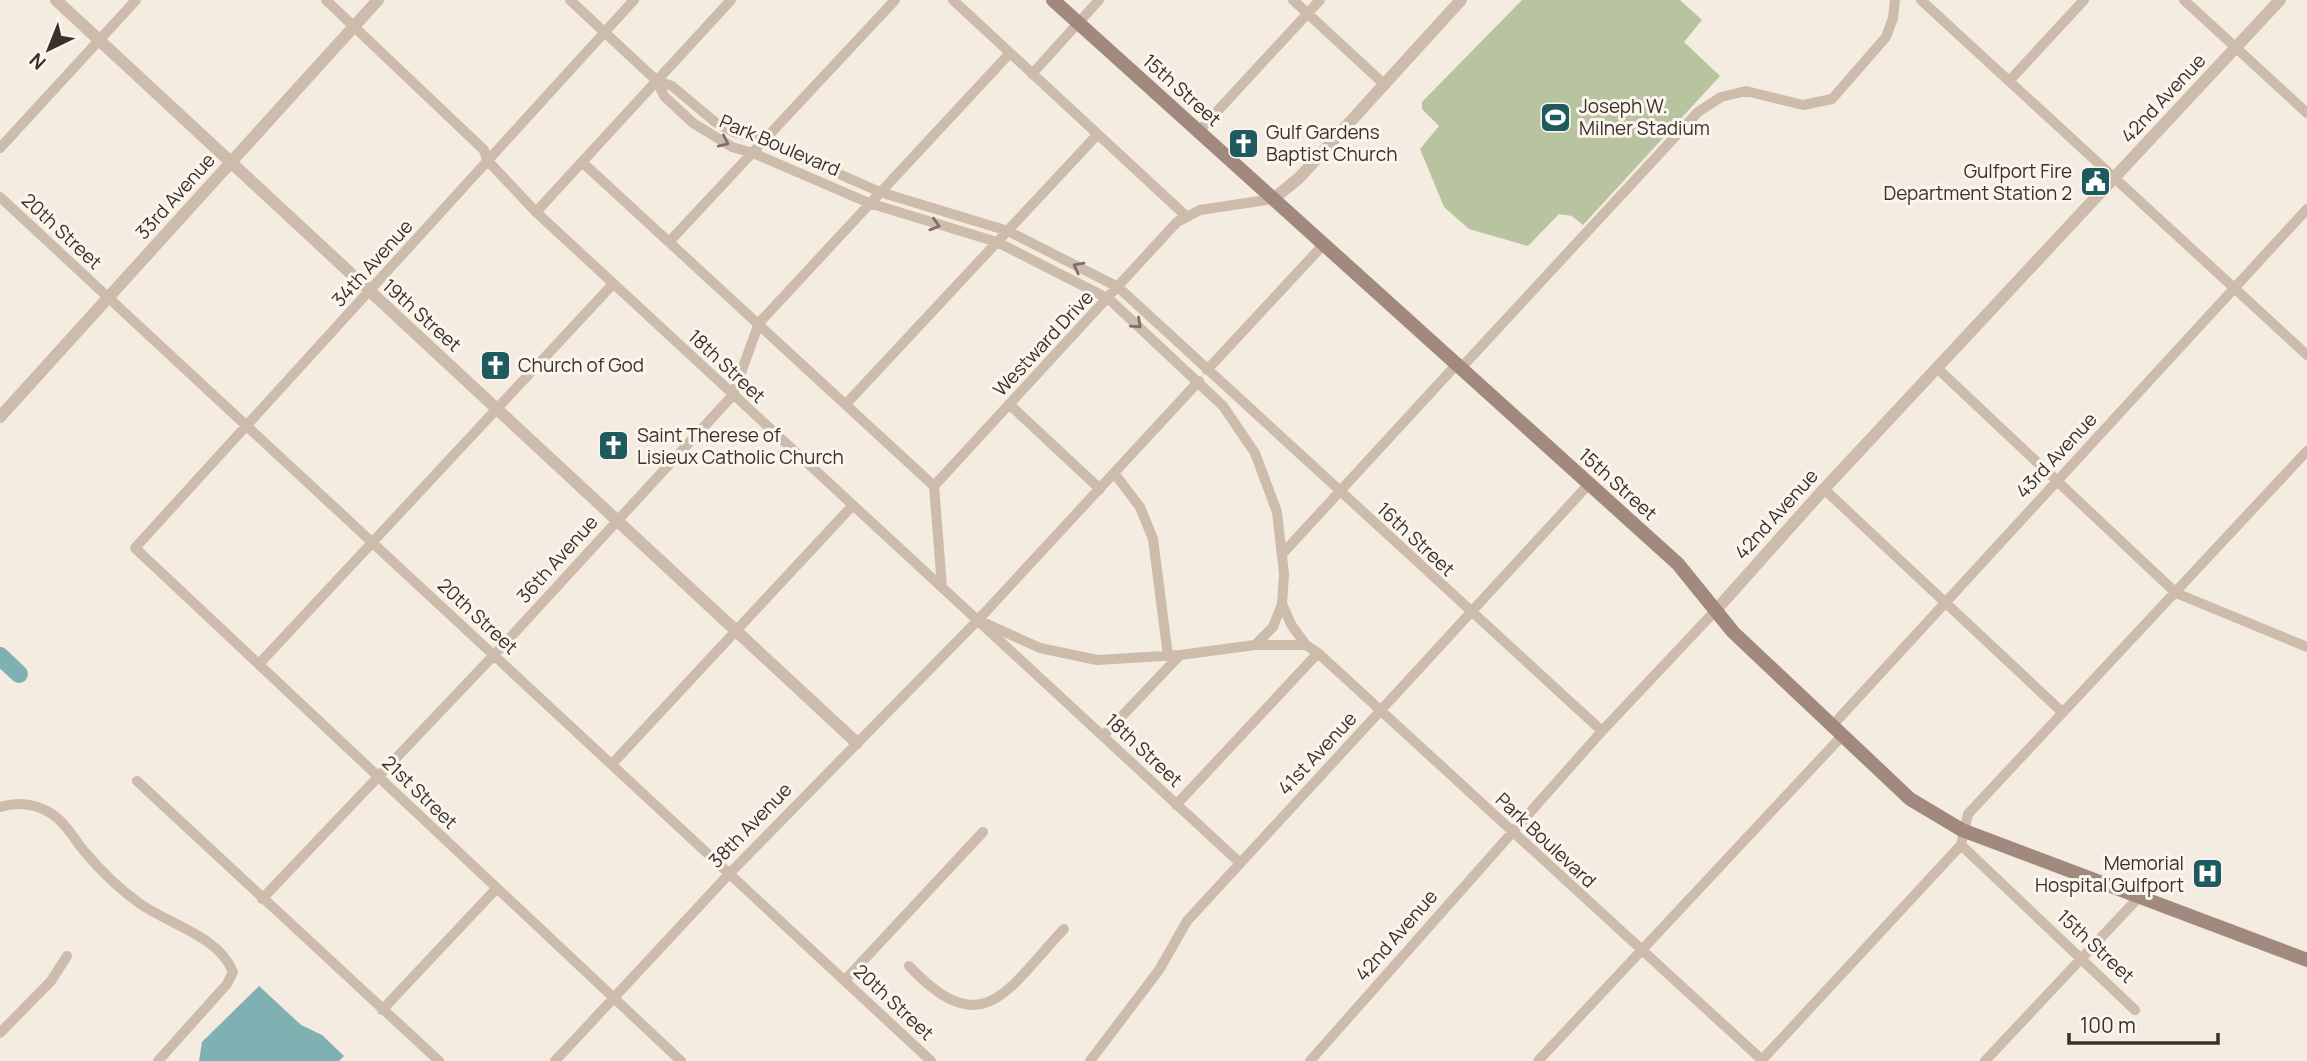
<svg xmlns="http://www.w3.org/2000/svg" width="2307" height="1061" font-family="Manrope,sans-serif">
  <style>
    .green { fill: #b8c4a0 }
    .water { fill: #7fb0b2 }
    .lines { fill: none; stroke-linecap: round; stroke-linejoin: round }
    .river { stroke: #7fb0b2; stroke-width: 18 }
    .minor { stroke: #cdbbac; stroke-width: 10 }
    .tertiary { stroke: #cdbbac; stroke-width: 12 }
    .secondary { stroke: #a18a7d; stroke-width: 14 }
    .oneway { stroke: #7d6f65 }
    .labels { text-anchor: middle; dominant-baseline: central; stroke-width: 6; stroke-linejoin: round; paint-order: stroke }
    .street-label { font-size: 19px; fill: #3b302b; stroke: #fbf5ee }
    .poi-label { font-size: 19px; fill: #3b302b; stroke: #fbf5ee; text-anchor: start }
  </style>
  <rect width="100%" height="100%" fill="#f4ebe1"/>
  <path class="green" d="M1522,0H1680L1702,20L1684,42L1720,76L1583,225L1572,216L1559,214L1528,246L1469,229L1444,207L1420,149L1439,126L1422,109V102Z"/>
  <path class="water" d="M259,986L301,1025L322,1035L344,1056L339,1061H199L202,1042Z"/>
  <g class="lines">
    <path class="river" d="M0,656L19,674"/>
    <path class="minor" d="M326,0L484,150L487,160L536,212L1239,862
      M570,0L657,81L664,96L693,123L732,147L753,153L869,203L997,242L1109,299L1223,406L1255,453L1277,512L1284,574L1282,604L1273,627L1255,645L1180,655L1097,660L1040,648L978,620
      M634,0L135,548L681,1061
      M953,0L1186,216
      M1293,0L1385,85
      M1921,0L2307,355
      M2184,0L2307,113
      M1032,74L1099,0
      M2010,80L2084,0
      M657,81L672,86L715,122L733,132L764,141L880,192L1008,231L1118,287L1602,731
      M1199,131L1320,0
      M0,148L136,0
      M582,162L934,486
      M0,197L931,1061
      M536,212L731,0
      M669,242L895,0
      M1461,368L1698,112L1721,97L1746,91L1803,105L1832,99L1886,37L1893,18L1895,0
      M1937,368L2176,593L2307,647
      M1207,370L1324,244
      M846,404L1097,135
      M1009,404L1100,489
      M1114,473L1140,507L1153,539L1168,656
      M1824,489L2061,711
      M1284,552L1457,364
      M942,587L934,486L1177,222L1200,210L1273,199
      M1282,604L1292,626L1306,645
      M1255,645H1306L1318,653L1762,1060
      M259,664L613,284
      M1832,726L2307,209
      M1103,736L1180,655
      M613,763L853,505
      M137,781L439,1061
      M1176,805L1318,653
      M0,807C16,802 32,803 47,811C64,820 72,836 84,851C100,870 118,888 139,903C168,924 219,936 233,972L227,984L158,1061
      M262,899L494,655L733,395L759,323L1010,53
      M909,966C984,1045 1007,989 1064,929
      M845,980L983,832
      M382,1010L496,889
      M2135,1010L1961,845L1968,814L2307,451
      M0,1033L51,981L67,956
      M555,1061L730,873L978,620L1199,381
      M1090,1061L1159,970L1187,921L1589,484
      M1310,1061L1602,731L1717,609
      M1538,1061L1842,736
      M1761,1061L1961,845
      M1985,1061L2140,896"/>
    <path class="tertiary" d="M56,0L857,743
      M1273,199L1299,178L1461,0
      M0,417L378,0
      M1717,609L1824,489L2280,0"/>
    <path class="secondary" d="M1053,0L1678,564L1733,632L1910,799L1962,830L2307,960"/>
  </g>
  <defs><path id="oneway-chevron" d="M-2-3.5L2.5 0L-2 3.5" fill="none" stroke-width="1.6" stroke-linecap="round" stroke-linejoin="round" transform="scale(1.75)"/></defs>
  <g class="oneway">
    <use href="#oneway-chevron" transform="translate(724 142) rotate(25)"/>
    <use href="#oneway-chevron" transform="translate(935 225) rotate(17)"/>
    <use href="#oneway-chevron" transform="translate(1078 267) rotate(-152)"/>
    <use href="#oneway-chevron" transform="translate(1137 324) rotate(42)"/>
  </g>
  <defs>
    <symbol id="stadium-square" viewBox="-11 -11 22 22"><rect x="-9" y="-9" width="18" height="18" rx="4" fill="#1f5a5e" stroke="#fbf5ee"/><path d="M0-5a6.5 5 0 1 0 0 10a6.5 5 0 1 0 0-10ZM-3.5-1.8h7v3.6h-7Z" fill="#fff"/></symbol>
    <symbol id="church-square" viewBox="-11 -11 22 22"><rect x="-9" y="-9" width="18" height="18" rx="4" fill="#1f5a5e" stroke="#fbf5ee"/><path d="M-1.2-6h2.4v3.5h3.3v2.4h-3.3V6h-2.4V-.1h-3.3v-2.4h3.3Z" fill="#fff"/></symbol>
    <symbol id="civic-square" viewBox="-11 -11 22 22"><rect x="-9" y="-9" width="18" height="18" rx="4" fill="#1f5a5e" stroke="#fbf5ee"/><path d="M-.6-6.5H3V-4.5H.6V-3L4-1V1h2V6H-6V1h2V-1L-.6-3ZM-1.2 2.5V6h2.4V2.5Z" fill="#fff"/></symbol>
    <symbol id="hospital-square" viewBox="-11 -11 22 22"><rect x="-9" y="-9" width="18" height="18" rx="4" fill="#1f5a5e" stroke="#fbf5ee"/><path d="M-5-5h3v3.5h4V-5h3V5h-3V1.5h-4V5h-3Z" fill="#fff"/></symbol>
  </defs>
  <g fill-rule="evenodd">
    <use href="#stadium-square" x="1538" y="100" width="35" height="35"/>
    <use href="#church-square" x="1226" y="126" width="35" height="35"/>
    <use href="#civic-square" x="2078" y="164" width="35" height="35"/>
    <use href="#church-square" x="478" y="348" width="35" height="35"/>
    <use href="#church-square" x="596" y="428" width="35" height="35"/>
    <use href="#hospital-square" x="2190" y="856" width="35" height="35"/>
  </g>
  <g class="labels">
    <g class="street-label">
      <text transform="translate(1182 90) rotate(42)">15th Street</text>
      <text transform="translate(2163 98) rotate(-47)">42nd Avenue</text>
      <text transform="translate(780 145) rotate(23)">Park Boulevard</text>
      <text transform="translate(175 196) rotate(-48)">33rd Avenue</text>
      <text transform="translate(62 231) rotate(43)">20th Street</text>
      <text transform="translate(372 263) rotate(-48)">34th Avenue</text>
      <text transform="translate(422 315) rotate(42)">19th Street</text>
      <text transform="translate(1043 343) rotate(-47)">Westward Drive</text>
      <text transform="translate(727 366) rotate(43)">18th Street</text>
      <text transform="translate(2056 455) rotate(-47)">43rd Avenue</text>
      <text transform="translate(1618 484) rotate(42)">15th Street</text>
      <text transform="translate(1776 514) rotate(-48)">42nd Avenue</text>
      <text transform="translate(1416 539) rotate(43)">16th Street</text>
      <text transform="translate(557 559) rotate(-48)">36th Avenue</text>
      <text transform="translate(478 616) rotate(43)">20th Street</text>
      <text transform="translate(1144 750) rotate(43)">18th Street</text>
      <text transform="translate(1317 753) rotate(-47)">41st Avenue</text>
      <text transform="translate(420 792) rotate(44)">21st Street</text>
      <text transform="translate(750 825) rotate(-46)">38th Avenue</text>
      <text transform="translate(1546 840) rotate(43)">Park Boulevard</text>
      <text transform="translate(1396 935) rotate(-49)">42nd Avenue</text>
      <text transform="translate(2096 946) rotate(43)">15th Street</text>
      <text transform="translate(894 1002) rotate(43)">20th Street</text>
    </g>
    <g class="poi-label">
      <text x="1579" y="106">Joseph W.<tspan x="1579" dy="22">Milner Stadium</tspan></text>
      <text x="1266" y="132">Gulf Gardens<tspan x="1266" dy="22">Baptist Church</tspan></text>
      <text x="2072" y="171" text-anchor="end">Gulfport Fire<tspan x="2072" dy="22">Department Station 2</tspan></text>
      <text x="518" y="365">Church of God</text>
      <text x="637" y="435">Saint Therese of<tspan x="637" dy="22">Lisieux Catholic Church</tspan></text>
      <text x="2184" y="863" text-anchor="end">Memorial<tspan x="2184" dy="22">Hospital Gulfport</tspan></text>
    </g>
  </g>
  <g transform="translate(49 49) rotate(223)" stroke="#fbf5ee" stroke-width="5" paint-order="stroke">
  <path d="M0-5L12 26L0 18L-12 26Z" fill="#3b302b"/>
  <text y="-10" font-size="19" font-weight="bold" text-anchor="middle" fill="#3b302b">N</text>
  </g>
  <path d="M2069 1033v10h149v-10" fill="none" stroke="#3b302b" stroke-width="3.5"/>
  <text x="2080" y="1033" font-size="21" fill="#3b302b" stroke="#fbf5ee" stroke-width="5" paint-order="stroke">100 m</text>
</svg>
